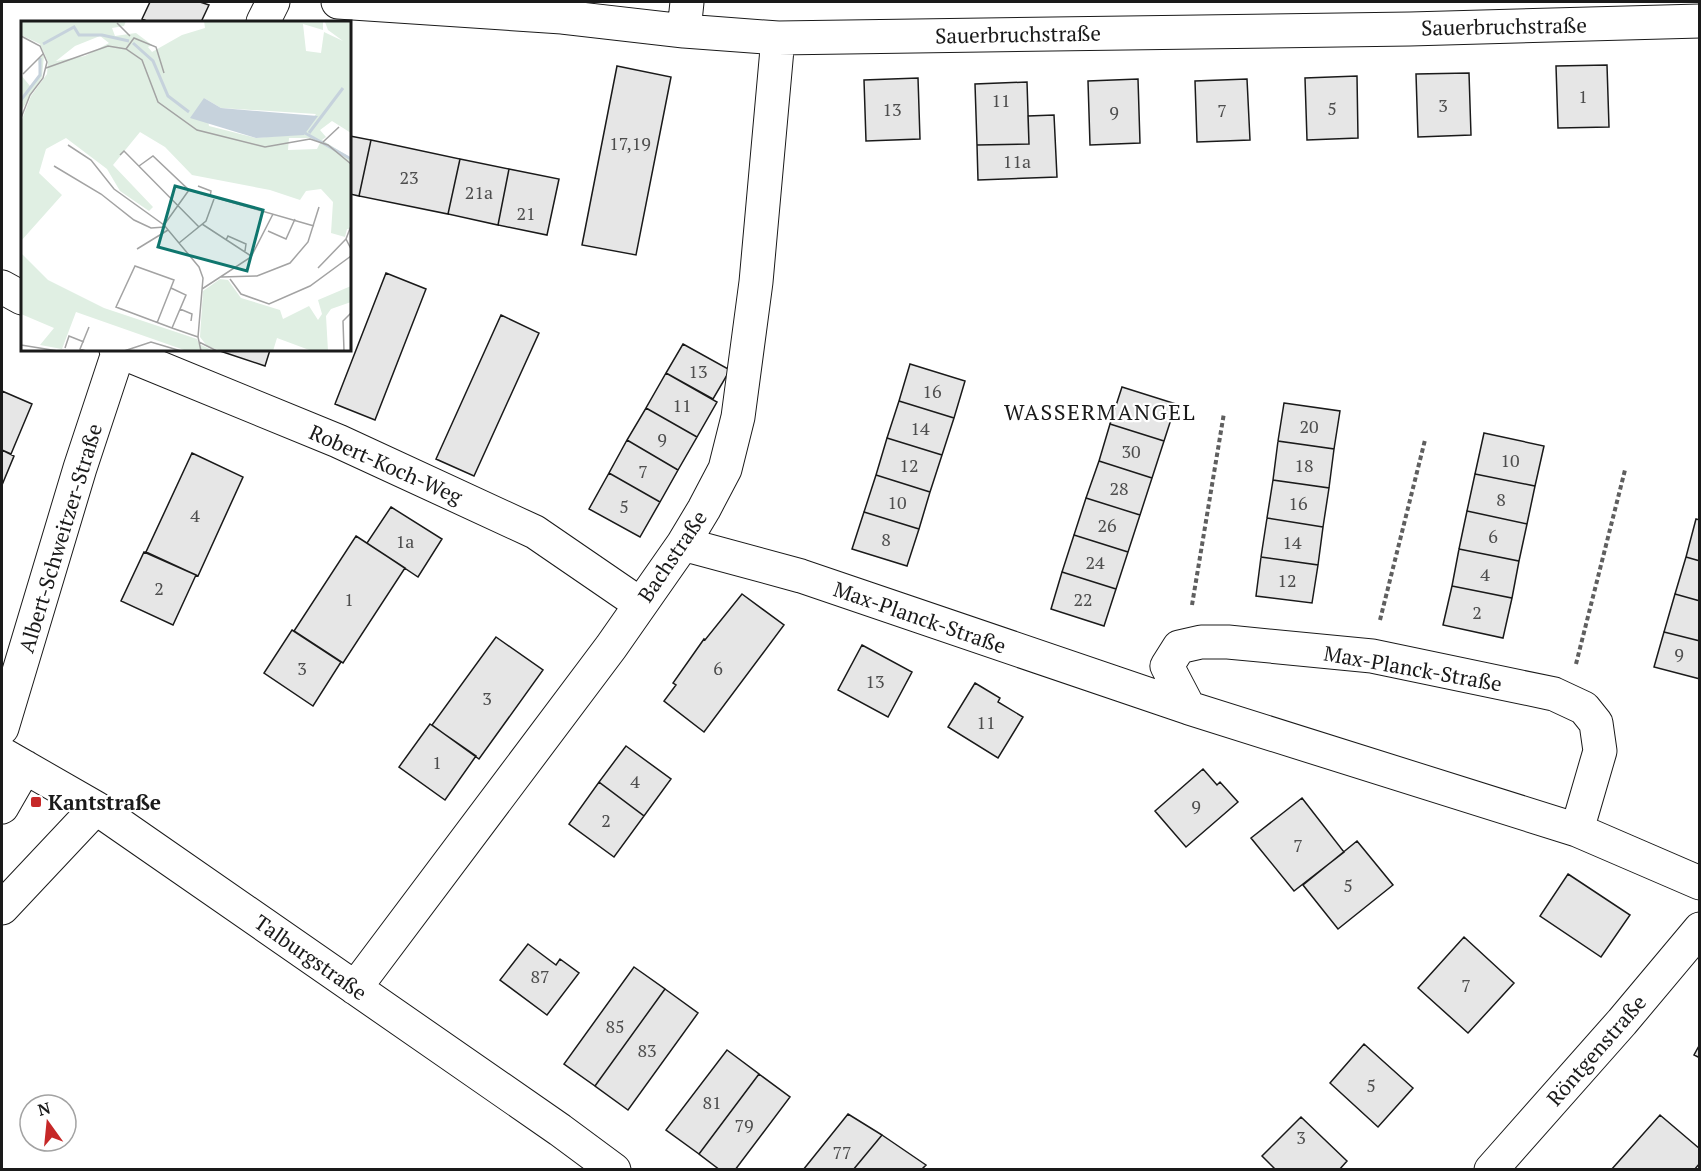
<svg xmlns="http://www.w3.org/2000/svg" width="1701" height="1171" font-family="'PT Serif',serif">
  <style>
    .building { fill: #e6e6e6; stroke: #1a1a1a; stroke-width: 1.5 }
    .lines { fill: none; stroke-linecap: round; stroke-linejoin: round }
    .minor-casing { stroke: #1a1a1a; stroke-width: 35 }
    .path { stroke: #5f5f5f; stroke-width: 4; stroke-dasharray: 4.5 3; stroke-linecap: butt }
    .minor { stroke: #fff; stroke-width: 33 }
    .poi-dot { fill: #c62828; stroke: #fff; stroke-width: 2 }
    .labels { text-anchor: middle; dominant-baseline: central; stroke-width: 4.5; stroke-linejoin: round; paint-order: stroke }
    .number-label { font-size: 18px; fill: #4d4d4d }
    .street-label { font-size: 21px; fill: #1a1a1a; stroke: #fff }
    .poi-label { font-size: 21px; font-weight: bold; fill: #1a1a1a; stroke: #fff; text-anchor: start }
    .neighbourhood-label { font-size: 22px; letter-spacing: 1.5px; fill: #1a1a1a; stroke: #fff }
    .inset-river { fill: none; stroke: #c6d2dc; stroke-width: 3 }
    .inset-road { fill: none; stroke: #a3a3a3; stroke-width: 1.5 }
    .view { fill: #0f766e; fill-opacity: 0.15; stroke: #0f766e; stroke-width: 3 }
    .inset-edge { fill: none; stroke: #1a1a1a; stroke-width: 3 }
  </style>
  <rect width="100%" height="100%" fill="#fff"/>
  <path class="building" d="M150,2H200L209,5L201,22H149L142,19Z
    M1607,65L1609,127L1558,128L1556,66Z
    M617,66L671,77L636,255L582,245Z
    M1469,73L1471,135L1418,137L1416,74Z
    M1357,76L1358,138L1307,140L1305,78Z
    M918,78L920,139L866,141L864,80Z
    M1138,79L1140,143L1090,145L1088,81Z
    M1247,79L1250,140L1197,142L1195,81Z
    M1027,82L1029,144L977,145L975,84Z
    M1054,115L1057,177L978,180L977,145L1029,144L1028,116Z
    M350,136L371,140L359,196L350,194Z
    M371,140L460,159L448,214L359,196Z
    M460,159L509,169L498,225L448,214Z
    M509,169L559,179L547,235L498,225Z
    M386,273L426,289L375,420L335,404Z
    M501,315L539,333L474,476L436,459Z
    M683,344L730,370L713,399L666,373Z
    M217,350H270L265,366Z
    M910,364L965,381L954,418L899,401Z
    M666,373L717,402L697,437L646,408Z
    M1122,387L1176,404L1164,441L1110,424Z
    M2,391L32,404L11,454L2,450Z
    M899,401L954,418L942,455L887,438Z
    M1284,403L1340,411L1334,449L1278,441Z
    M646,408L697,437L678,470L627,440Z
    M1110,424L1164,441L1152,478L1099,461Z
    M1484,433L1544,446L1535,486L1475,474Z
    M887,438L942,455L930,492L876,475Z
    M627,440L678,470L660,502L609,473Z
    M1278,441L1334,449L1329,488L1273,480Z
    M2,450L14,456L2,485Z
    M192,453L243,477L198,576L146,552Z
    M1099,461L1152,478L1140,515L1086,498Z
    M609,473L660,502L640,537L589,509Z
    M1475,474L1535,486L1527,524L1467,511Z
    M876,475L930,492L919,529L864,512Z
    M1273,480L1329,488L1323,527L1267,518Z
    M1086,498L1140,515L1128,552L1074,535Z
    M391,507L442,539L418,577L367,543Z
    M1467,511L1527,524L1519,561L1459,549Z
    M864,512L919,529L907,566L852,549Z
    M1267,518L1323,527L1318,565L1261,557Z
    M1696,519L1700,520V561L1686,557Z
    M1074,535L1128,552L1116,589L1062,572Z
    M356,536L405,568L343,663L294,631Z
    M1459,549L1519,561L1512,598L1452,586Z
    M144,552L196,575L173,625L121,601Z
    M1261,557L1318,565L1312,603L1256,596Z
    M1686,557L1700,561V601L1675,594Z
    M1062,572L1116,589L1104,626L1051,609Z
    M1452,586L1512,598L1503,638L1443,625Z
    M742,594L784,625L704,732L664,701L676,685L673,683L704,639L705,640Z
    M1675,594L1700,601V641L1664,632Z
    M292,630L341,662L313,706L264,673Z
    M1664,632L1700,641V679L1654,667Z
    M496,637L543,670L479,759L432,725Z
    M862,645L912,672L888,717L838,690Z
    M975,683L1000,698L998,702L1023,717L998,758L948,727Z
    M430,724L476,756L445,800L399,767Z
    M626,746L671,779L644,816L599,782Z
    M1203,769L1217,785L1220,782L1238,802L1186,847L1155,811Z
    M599,782L644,816L614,857L569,824Z
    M1302,798L1344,852L1294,891L1251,838Z
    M1357,841L1393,885L1338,929L1303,885Z
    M1568,874L1630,915L1601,957L1540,916Z
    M1464,937L1514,983L1468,1033L1418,988Z
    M528,944L556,965L560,959L579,973L547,1015L500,980Z
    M634,967L665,989L595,1086L564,1064Z
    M665,989L698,1013L628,1110L595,1086Z
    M1364,1044L1413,1088L1378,1127L1330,1083Z
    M1700,1044V1058L1694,1055Z
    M727,1050L759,1074L699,1154L666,1130Z
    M759,1074L790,1097L735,1170H720L699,1154Z
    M848,1114L882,1135L853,1170H803Z
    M1660,1115L1700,1149V1163L1694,1170H1611Z
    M1301,1117L1347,1161L1339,1170H1276L1262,1156Z
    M882,1135L926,1165L921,1170H853Z"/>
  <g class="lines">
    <defs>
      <path id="minor" d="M338,2L562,17L684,31L778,38L1410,29L1700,21
        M263,22L273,2
        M684,31L687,2
        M2,287L22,298
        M116,350L338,441L535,532L640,604
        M683,544L801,576L1189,708L1577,830L1700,883
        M1189,708L1167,666L1179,647L1201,642H1228L1372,656L1554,694L1584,708L1596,723L1600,751L1577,830
        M2,728L80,468L119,350
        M2,754L96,808L560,1130L614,1170
        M2,807L25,767
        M2,908L96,808
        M355,988L611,647L683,544L704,509L725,469L738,417L756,282L778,38
        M1491,1170L1622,1022L1700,929"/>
    </defs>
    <use href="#minor" class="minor-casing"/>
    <path class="path" d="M1192,605L1224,413
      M1380,620L1425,440
      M1576,664L1625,470"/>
    <use href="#minor" class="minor"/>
  </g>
  <rect class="poi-dot" x="30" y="796" width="12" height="12" rx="3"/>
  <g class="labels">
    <g class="number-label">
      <text x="1583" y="96">1</text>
      <text x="1001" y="100">11</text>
      <text x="1443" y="105">3</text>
      <text x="1332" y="108">5</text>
      <text x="892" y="109">13</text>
      <text x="1222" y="110">7</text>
      <text x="1114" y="112">9</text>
      <text x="630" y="143">17,19</text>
      <text x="1017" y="161">11a</text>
      <text x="409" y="177">23</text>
      <text x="479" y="192">21a</text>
      <text x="526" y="213">21</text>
      <text x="698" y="371">13</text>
      <text x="932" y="391">16</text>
      <text x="682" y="405">11</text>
      <text x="1309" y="426">20</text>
      <text x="920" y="428">14</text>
      <text x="662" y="439">9</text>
      <text x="1131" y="451">30</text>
      <text x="1510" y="460">10</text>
      <text x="909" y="465">12</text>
      <text x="1304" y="465">18</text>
      <text x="643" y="471">7</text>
      <text x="1119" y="488">28</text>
      <text x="1501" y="499">8</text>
      <text x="897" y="502">10</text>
      <text x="1298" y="503">16</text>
      <text x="624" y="506">5</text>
      <text x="195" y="515">4</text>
      <text x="1107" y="525">26</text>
      <text x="1493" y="536">6</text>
      <text x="886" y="539">8</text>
      <text x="405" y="541">1a</text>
      <text x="1292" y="542">14</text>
      <text x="1095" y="562">24</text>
      <text x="1485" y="574">4</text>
      <text x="1287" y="580">12</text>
      <text x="159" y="588">2</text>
      <text x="349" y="599">1</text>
      <text x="1083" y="599">22</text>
      <text x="1477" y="612">2</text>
      <text x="1679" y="654">9</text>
      <text x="302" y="668">3</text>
      <text x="718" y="668">6</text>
      <text x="875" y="681">13</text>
      <text x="487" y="698">3</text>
      <text x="986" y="722">11</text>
      <text x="437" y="762">1</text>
      <text x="635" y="781">4</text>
      <text x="1196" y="806">9</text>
      <text x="606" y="820">2</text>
      <text x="1298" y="845">7</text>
      <text x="1348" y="885">5</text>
      <text x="540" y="976">87</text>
      <text x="1466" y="985">7</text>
      <text x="615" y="1026">85</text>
      <text x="647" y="1050">83</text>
      <text x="1371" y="1085">5</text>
      <text x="712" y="1102">81</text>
      <text x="744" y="1125">79</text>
      <text x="1301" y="1137">3</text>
      <text x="842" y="1152">77</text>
    </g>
    <g class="street-label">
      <text transform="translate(1504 26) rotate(-1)">Sauerbruchstraße</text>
      <text transform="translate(1018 34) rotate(-1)">Sauerbruchstraße</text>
      <text transform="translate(386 464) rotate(24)">Robert-Koch-Weg</text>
      <text transform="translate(60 538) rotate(-73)">Albert-Schweitzer-Straße</text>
      <text transform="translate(672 556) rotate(-56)">Bachstraße</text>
      <text transform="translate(920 617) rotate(19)">Max-Planck-Straße</text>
      <text transform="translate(1413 668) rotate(10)">Max-Planck-Straße</text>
      <text transform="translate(311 957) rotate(35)">Talburgstraße</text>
      <text transform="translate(1596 1050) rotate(-49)">Röntgenstraße</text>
    </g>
    <g class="poi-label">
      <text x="48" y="802">Kantstraße</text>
    </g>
    <g class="neighbourhood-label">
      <text x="1100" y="411">WASSERMANGEL</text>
    </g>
  </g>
  <g transform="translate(21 21)">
    <rect width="330" height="330" fill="#fff"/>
    <path d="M0,0H105L103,5L91,7L94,15L115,12L131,24L127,26L131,31L161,14L184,7L183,0H302V9L282,3L285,30L300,32L303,11L322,20L307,9L304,1L330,0V112L311,100L299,109L305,116L301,119L330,137V208H326L324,216L310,212L312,181L300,168L285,170L279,179L249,169L171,154L144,126L119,111L92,144L132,186L128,190L99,170L86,148L45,117L25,128L18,152L41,174L0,220V101L10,75L26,53L27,41L19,23L0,14ZM79,15L88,22L64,35L35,40L54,25ZM183,77L200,87L295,93L279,113L235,117L188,105ZM268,117H288L300,120L296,128L267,129ZM23,34L21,56L0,90V54L9,65L19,53L17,38ZM0,232L27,259L83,287L176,318L178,323L193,330H166L55,291L41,328L19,324L33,307L0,293ZM199,258L207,259L220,277L259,289L262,298L288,285L297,299L301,293L297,279L330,265V281L310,288L305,295L307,330H291L256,317L252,330H200L186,325L179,316L182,270Z" fill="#e0efe3" fill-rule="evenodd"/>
    <path d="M183,77L200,87L297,95L283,114L235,117L169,97Z" fill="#c6d2dc"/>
    <path class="inset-river" d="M112,22L132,40L147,75L168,91M22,23L53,6L58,14H81L108,20M0,79L19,54V37M284,112L330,138M288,112L322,67"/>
    <path class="inset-road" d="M96,2L109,15M0,15L19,25L26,41L22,57L9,74L0,97M105,28L113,17L135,26L143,52M25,47L87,25L105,28L121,39L137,81L176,109L244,126L289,118L307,124L330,143M2,53L22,33M302,121L318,106M47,124L70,139L93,168L143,204L178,246L182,257L177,316L180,330M99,134L103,130L178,206M33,145L80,173L113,199L130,207L144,206M118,145L132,135L168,169L293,205M177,165L190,170L189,176M181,203L230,235M143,204L168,169M330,205L325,218L330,228M247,210L265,218L274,198M205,219L207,215L225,223L224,230M158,222L185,200L193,178M116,228L147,209M297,247L325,218M200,256L236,255L269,242L287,221L298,186M209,258L220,273L248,283L289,265L330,235M150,267L165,274L151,307M181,268L230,236L252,193M159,288L171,293L170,300M136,302L153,259L114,245L95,286L151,307L177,316M178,321L196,330M0,324L37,330M44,327L48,315L63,321M65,330L59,328L68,306M103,330L130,321L160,330M323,330L322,300L330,292"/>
    <path class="view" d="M154,165L242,189L226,250L137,226Z"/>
    <rect width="330" height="330" class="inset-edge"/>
  </g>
  <rect width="1701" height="1171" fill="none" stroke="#1a1a1a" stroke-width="6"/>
  <g transform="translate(48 1123) rotate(345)"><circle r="28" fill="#ffffff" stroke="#a3a3a3" stroke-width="1.5"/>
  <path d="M0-4.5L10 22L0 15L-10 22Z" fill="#c62828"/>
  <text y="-9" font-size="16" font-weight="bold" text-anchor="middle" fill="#1a1a1a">N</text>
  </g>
</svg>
